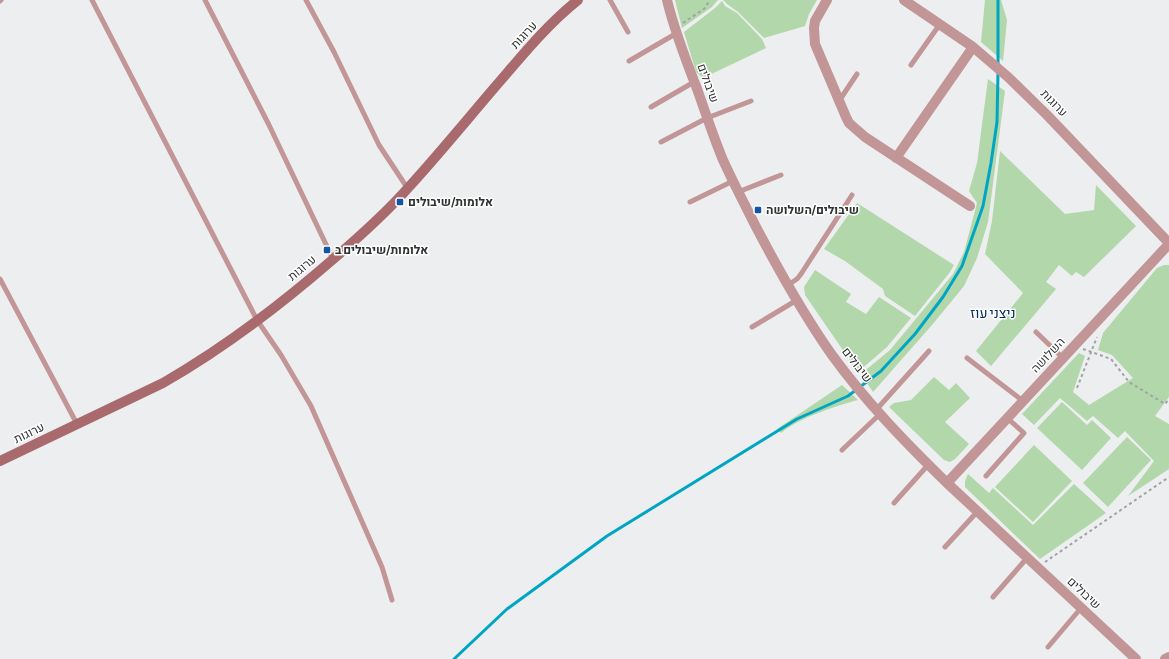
<svg xmlns="http://www.w3.org/2000/svg" width="1169" height="659" font-family="'Asap Condensed',Heebo,sans-serif">
  <style>
    .green { fill: #b1d7aa }
    .lines { fill: none; stroke-linecap: round; stroke-linejoin: round }
    .stream { stroke: #00a5c4; stroke-width: 3 }
    .path { stroke: #a1a3a4; stroke-width: 2; stroke-dasharray: 3 3; stroke-linecap: butt }
    .lane { stroke: #c29697; stroke-width: 5 }
    .street { stroke: #c29697; stroke-width: 10 }
    .secondary { stroke: #a96a6d; stroke-width: 10 }
    .poi-dot { fill: #1455a5; stroke: #fff; stroke-width: 1.5 }
    .labels { text-anchor: middle; dominant-baseline: central; stroke-width: 3; stroke-linejoin: round; paint-order: stroke }
    .street-label { font-size: 12px; fill: #303131; stroke: #fff }
    .poi-label { font-size: 12px; font-weight: bold; fill: #303131; stroke: #fff; text-anchor: start }
    .quarter-label { font-size: 14px; fill: #052e61; stroke: #fff }
  </style>
  <rect width="100%" height="100%" fill="#eceef0"/>
  <path class="green" d="M675,0H718L712,7L682,28Z
    M723,0H817L809,14L805,26L764,38L738,12L727,4Z
    M985,0H1001L1007,20L1003,61L981,42Z
    M722,1L725,6L737,13L762,39L766,48L703,78L696,72L684,32L715,8Z
    M988,79L1005,91L988,222L977,258L964,286L932,325L873,392L861,374L890,350L953,274L964,252L977,203L969,191L977,163Z
    M1000,151L1065,214L1094,210L1096,185L1136,226L1084,277L1076,272L1072,276L1059,265L1046,282L1056,289L991,366L976,351L1023,293L985,254L992,221Z
    M857,203L954,265L950,272L915,316L885,296L883,289L845,261L824,249Z
    M1164,265H1169V397L1155,416L1169,424V469L1128,496L1154,461L1125,431L1118,438L1093,416L1087,421L1060,398L1034,425L1022,414L1079,353L1085,356L1073,392L1089,405L1133,378L1112,355L1098,350L1103,333L1157,268Z
    M815,270L851,294L846,302L866,314L879,297L911,318L887,347L858,372L805,295L804,287Z
    M934,377L949,390L956,383L970,398L945,422L969,444L955,459L950,462L944,460L889,407L894,403L911,400Z
    M842,385L858,400C833,407 801,417 781,433L777,429Z
    M1062,402L1087,425L1092,420L1111,438L1082,470L1037,428Z
    M1127,437L1151,460L1108,507L1083,483Z
    M1034,445L1072,481L1033,522L995,487Z
    M968,474L989,493L993,488L1033,525L1074,484L1106,513L1040,559L965,487V481Z"/>
  <g class="lines">
    <path class="stream" d="M998,0V66
      M454,659L507,609L607,536L797,419L848,396L881,371L915,334L943,297L962,266L983,206L991,163L997,122L998,72"/>
    <path class="path" d="M683,23L704,9L710,0
      M1083,349L1111,359L1129,382L1165,404L1169,399
      M1077,388L1097,337
      M1045,562L1169,477"/>
    <path class="lane" d="M92,0L257,320L281,355L311,406L382,567L392,600
      M205,0L269,125L333,259
      M306,0L334,52L379,145L408,189
      M610,0L628,32
      M0,1L1,0
      M629,61L677,33
      M911,65L940,24
      M839,101L857,74
      M651,107L694,82
      M661,142L707,118L751,101
      M738,192L781,175
      M690,202L733,181
      M0,279L77,424
      M788,285L797,279L801,274L852,195
      M752,327L797,300
      M1036,332L1063,358
      M967,358L1023,401
      M876,410L929,351
      M842,450L880,414
      M986,476L1024,433L1007,418
      M894,503L928,465
      M945,547L977,512
      M993,597L1027,558
      M1048,647L1081,608"/>
    <path class="street" d="M667,0C674,29 685,58 696,86C705,111 713,136 723,160C733,182 744,203 755,225C778,269 803,314 832,355C866,402 906,443 947,483L1136,659
      M827,0L815,21L814,28L815,44L846,117L849,123L865,137L970,206
      M904,0L973,47L1008,77L1047,115L1169,243
      M896,158L973,47
      M947,483L1169,244
      M1165,659L1169,657"/>
    <path class="secondary" d="M0,461L163,383C224,348 278,307 331,261C358,238 385,214 408,188C440,153 470,116 501,80C525,52 549,23 578,0"/>
  </g>
  <g class="poi-dot">
    <rect x="396" y="198" width="8" height="8" rx="2"/>
    <rect x="754" y="206" width="8" height="8" rx="2"/>
    <rect x="323" y="246" width="8" height="8" rx="2"/>
  </g>
  <g class="labels">
    <g class="street-label">
      <text transform="translate(524 35) rotate(-47)">ערוגות</text>
      <text transform="translate(708 83) rotate(70)">שיבולים</text>
      <text transform="translate(1054 103) rotate(46)">ערוגות</text>
      <text transform="translate(302 268) rotate(-40)">ערוגות</text>
      <text transform="translate(1048 355) rotate(-47)">השלושה</text>
      <text transform="translate(857 365) rotate(52)">שיבולים</text>
      <text transform="translate(29 433) rotate(-26)">ערוגות</text>
      <text transform="translate(1084 593) rotate(43)">שיבולים</text>
    </g>
    <g class="poi-label">
      <text x="408" y="202">אלומות/שיבולים</text>
      <text x="766" y="210">שיבולים/השלושה</text>
      <text x="335" y="250">אלומות/שיבולים ב</text>
    </g>
    <g class="quarter-label">
      <text x="993" y="313">ניצני עוז</text>
    </g>
  </g>
</svg>
